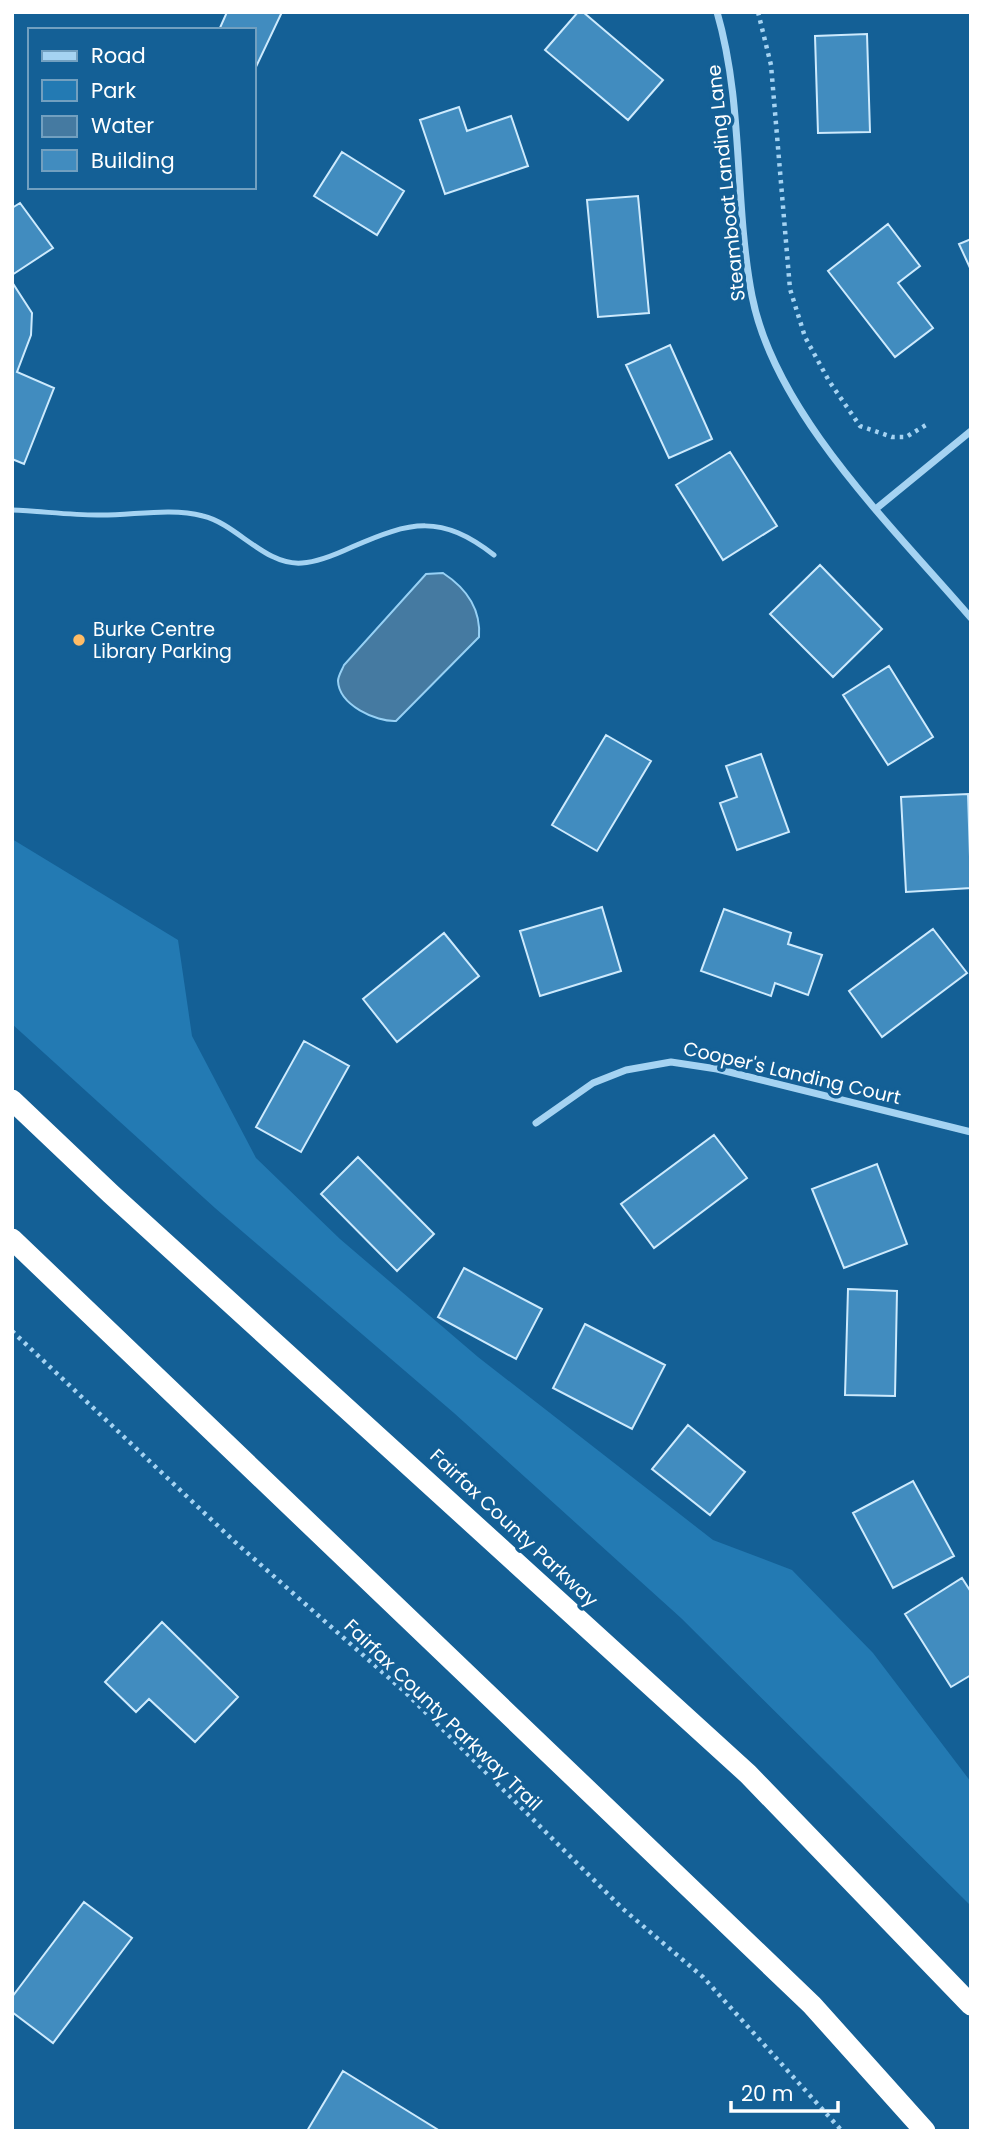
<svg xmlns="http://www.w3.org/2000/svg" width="983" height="2143" font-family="Poppins,sans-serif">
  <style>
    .green { fill: #237ab3 }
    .water { fill: #457aa1; stroke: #97d1f5; stroke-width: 2 }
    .building { fill: #418cbf; stroke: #cdeafd; stroke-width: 2 }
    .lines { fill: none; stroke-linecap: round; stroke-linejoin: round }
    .path { stroke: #a5d3f2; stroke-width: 4.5; stroke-dasharray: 3.5 5; stroke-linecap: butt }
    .lane { stroke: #a5d3f2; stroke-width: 5 }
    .street { stroke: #a5d3f2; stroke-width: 7 }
    .highway { stroke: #fff; stroke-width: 21 }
    .poi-dot { fill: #ffbc66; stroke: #146096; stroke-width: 2.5 }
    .labels { text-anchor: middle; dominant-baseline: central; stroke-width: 7; stroke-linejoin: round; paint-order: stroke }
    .street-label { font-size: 19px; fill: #fff; stroke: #146096 }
    .poi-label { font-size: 19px; fill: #fff; stroke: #146096; text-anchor: start }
  </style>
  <rect width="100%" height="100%" fill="#146096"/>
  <path class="green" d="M12,839L178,940L192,1036L256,1158L340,1239L478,1357L713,1540L792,1570L873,1653L971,1782V1906L681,1618L454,1413L215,1208L12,1024Z"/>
  <path class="water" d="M443,573C466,588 481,609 479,637L396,721C376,722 339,705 338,681C338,676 342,670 344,665L426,574Z"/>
  <path class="building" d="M227,12H282L254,71V30H219Z
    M578,12H583L663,80L628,120L545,50Z
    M867,34L870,132L818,133L815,36Z
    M459,107L467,131L511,116L528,166L445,194L420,120Z
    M342,152L404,191L377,235L314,196Z
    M638,196L649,313L598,317L587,200Z
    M20,203L53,248L12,275V208Z
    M888,224L920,266L898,283L933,328L895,357L828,271Z
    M971,239V270L959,244Z
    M12,282L32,313L31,335L17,372L54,388L24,464L12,459Z
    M670,345L712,439L669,458L626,365Z
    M730,452L777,526L723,560L676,485Z
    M820,565L882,629L833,677L770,614Z
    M889,666L933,737L888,765L843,695Z
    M606,735L651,761L597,851L552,825Z
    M761,754L789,832L737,850L720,803L737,797L726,766Z
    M968,794L971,888L906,892L901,797Z
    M602,907L621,971L540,996L520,931Z
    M724,909L791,933L788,944L822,955L808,995L775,983L771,996L701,971Z
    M933,929L967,973L882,1037L849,991Z
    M444,933L479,976L397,1042L363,999Z
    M304,1041L349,1066L301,1152L256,1127Z
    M714,1135L747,1178L654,1248L621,1204Z
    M358,1157L434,1234L397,1271L321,1194Z
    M877,1164L907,1244L844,1268L812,1189Z
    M464,1268L542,1309L516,1359L438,1317Z
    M848,1289L897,1291L895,1396L845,1395Z
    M585,1324L665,1365L632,1429L553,1388Z
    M688,1425L745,1472L710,1515L652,1469Z
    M913,1481L954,1556L893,1588L853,1513Z
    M962,1578L971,1592V1675L951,1687L905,1614Z
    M162,1622L238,1697L195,1742L149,1699L136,1712L105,1682Z
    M84,1902L132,1938L53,2043L12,2012V1997Z
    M343,2071L440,2131H307Z"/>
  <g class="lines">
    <path class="path" d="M758,12L771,65L790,289L805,337L829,381L860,426L892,437H906L926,425
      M12,1331L235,1542L406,1693L623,1909L703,1977L842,2131"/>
    <path class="lane" d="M12,510C40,511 69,515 97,515C131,516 169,507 203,516C237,524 265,566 302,563C319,562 337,554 352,547C411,521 441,514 494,555"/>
    <path class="street" d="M717,12C744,105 734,202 752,296C775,414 894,528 971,618
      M877,508L971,431
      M536,1123L593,1083L626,1070L671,1062L717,1069L971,1132"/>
    <path class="highway" d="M12,1100L111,1194L748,1774L971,2005
      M12,1239L812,2005L925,2131"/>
  </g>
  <circle class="poi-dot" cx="79" cy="640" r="7"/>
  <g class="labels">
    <g class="street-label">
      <text transform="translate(726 183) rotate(-96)">Steamboat Landing Lane</text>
      <text transform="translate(792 1073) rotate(13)">Cooper's Landing Court</text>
      <text transform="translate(514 1528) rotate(43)">Fairfax County Parkway</text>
      <text transform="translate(443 1715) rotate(44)">Fairfax County Parkway Trail</text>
    </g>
    <g class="poi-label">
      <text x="93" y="629">Burke Centre<tspan x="93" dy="22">Library Parking</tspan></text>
    </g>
  </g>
  <rect width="983" height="2143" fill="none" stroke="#ffffff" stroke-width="28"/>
  <rect x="28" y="28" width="228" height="161" fill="#146096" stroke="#72a0c0" stroke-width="2"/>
  <rect x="42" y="51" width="35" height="10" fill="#a5d3f2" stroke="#72a0c0" stroke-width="2"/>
  <text x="91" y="63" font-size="21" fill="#ffffff">Road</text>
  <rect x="42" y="80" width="35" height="21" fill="#237ab3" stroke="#72a0c0" stroke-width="2"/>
  <text x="91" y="98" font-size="21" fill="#ffffff">Park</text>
  <rect x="42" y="116" width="35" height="21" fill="#457aa1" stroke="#72a0c0" stroke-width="2"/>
  <text x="91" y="133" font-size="21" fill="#ffffff">Water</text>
  <rect x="42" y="150" width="35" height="21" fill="#418cbf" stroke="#72a0c0" stroke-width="2"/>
  <text x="91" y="168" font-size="21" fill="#ffffff">Building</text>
  <path d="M731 2101v10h107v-10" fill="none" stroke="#ffffff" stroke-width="3.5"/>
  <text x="741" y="2101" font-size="21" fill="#ffffff" stroke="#146096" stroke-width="5" paint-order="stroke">20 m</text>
</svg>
